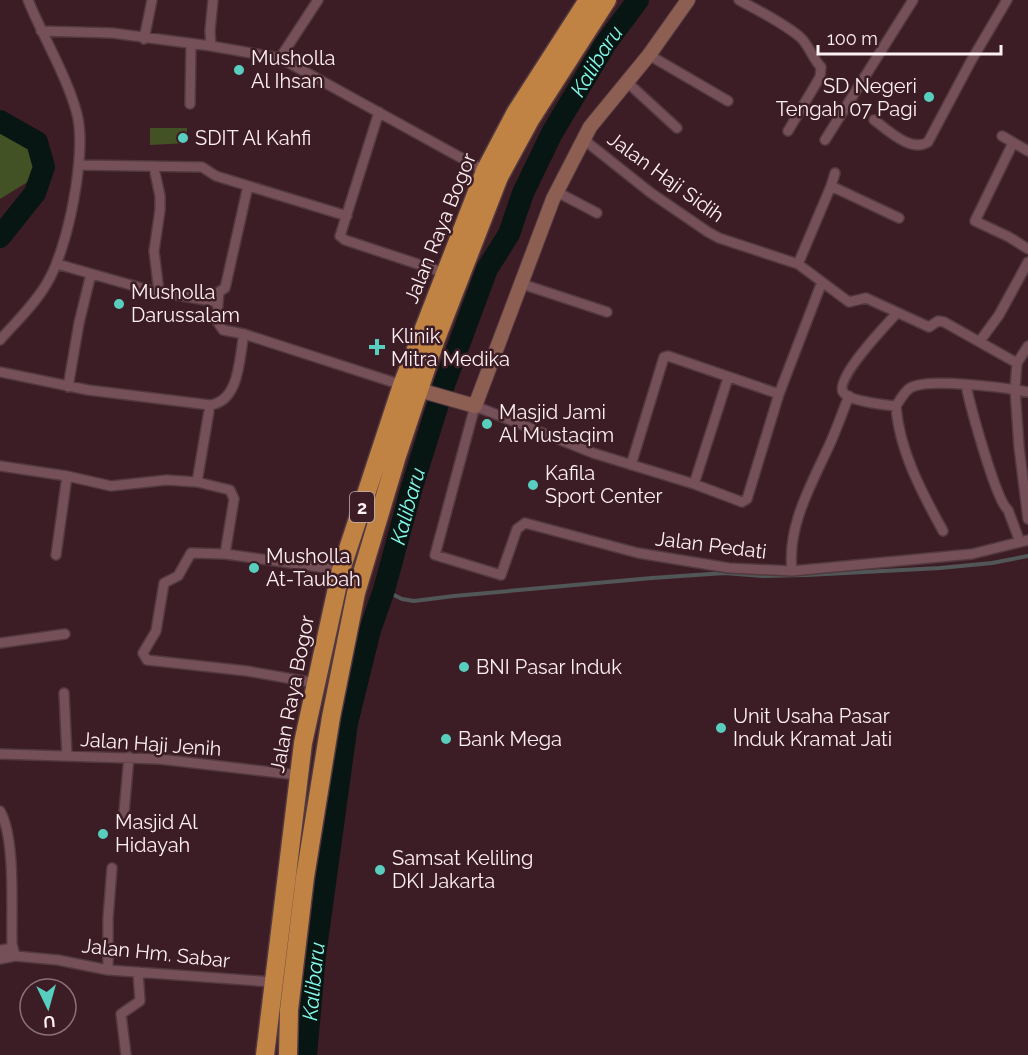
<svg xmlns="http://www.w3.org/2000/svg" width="1028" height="1055" font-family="Raleway,sans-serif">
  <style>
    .green { fill: #435225 }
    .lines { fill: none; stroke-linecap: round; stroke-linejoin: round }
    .stream { stroke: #515756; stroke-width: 4 }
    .river { stroke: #071513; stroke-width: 22 }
    .street-casing { stroke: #523940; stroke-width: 12 }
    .secondary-casing { stroke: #523940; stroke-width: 16 }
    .highway-casing { stroke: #523940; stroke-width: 21 }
    .street { stroke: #755058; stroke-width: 9 }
    .secondary { stroke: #8c5f52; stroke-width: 14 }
    .highway { stroke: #c08344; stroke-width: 18 }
    .poi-dot { fill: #58cebf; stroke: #3d1d25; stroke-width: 2 }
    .labels { text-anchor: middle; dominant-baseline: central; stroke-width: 5; stroke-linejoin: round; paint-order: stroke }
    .shield { fill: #3d1d25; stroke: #c4b1b5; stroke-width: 1.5 }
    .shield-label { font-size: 18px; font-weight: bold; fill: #fef0f3 }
    .poi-label { font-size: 20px; fill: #fef0f3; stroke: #3d1d25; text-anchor: start }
    .street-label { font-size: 20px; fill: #fef0f3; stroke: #3d1d25 }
    .water-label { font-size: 21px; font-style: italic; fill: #86fcec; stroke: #3d1d25 }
  </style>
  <rect width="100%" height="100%" fill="#3d1d25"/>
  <path class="green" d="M150,128H187V143L150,145Z
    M0,131L24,140L37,153L38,169L26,183L0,199Z"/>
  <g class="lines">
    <path class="stream" d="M384,590L402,599L414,601L454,596L652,578L725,573L763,576L807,575L940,568L992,563L1028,556"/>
    <g class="river">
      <path d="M0,121L37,142L44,167L35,193L0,237"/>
      <path id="s1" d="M306,1055L315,956L347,723L370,630L384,590L412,487L444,385L487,269L509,234L523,193L552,133L606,43L638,0"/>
    </g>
    <defs>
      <path id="street" d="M739,0C759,11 782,22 800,37C809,45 812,58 821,67L820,77L788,131
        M41,31L112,33L211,46L280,58L485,171
        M144,39L152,0
        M211,46L210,31L213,0
        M649,55L728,101
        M280,58L318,0
        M628,83L677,128
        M190,104L191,44
        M379,112L340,236L345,240L445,273
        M874,120C888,130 911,153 928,142L971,61L1007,0
        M1002,136L1028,151
        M583,139L651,193L708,232L719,238L798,264L849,302L866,298L929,327L938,321L944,322L1017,363
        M825,140L913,0
        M1013,143L975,221L1009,237L1028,249
        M79,165L202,167L216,176L347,216
        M154,168L160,196V210L154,251L159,292
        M831,186L835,173
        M557,192L597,213
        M57,264L152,291L218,302L217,321L223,330L244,334L402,385
        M798,264L831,186L899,218
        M522,284L607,312
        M218,302L219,292L225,288L226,284L248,186
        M897,313C887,324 835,378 843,392C848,401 885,405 896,406C900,400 904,392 910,388C928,377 1007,388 1028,392
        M0,340C16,322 35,304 47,283C68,249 87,153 77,114C67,76 43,37 28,0
        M980,341L999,315L1028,262
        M1028,346L1017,363L1015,389L1019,447L1028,519
        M0,372L88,390L210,405C240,401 239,358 244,334
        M966,385C970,405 996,501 1008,510L1020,542
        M68,387L79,323L91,274
        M779,394L747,499L742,502L694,484L593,453L475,406L435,555L501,575L517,529L525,523L638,553L729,568L792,571L972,554L1028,540
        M896,406C899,450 922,493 943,531
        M631,465L664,357L668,356L779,394L820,287
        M0,466L67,476L111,486L167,480L197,482L230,490L234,499L225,554
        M197,482L210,405
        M694,484L728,378
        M56,555L67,476
        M792,571C787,527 810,487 828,448C836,431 842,413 849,396
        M0,643L65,634
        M315,683L247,671L147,660L143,653L156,631L164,583L178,576L191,553L225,554L341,570
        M64,693L67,756
        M0,754L159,759L298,775
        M0,811C16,839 11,910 12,944L15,956
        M123,823L129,757
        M0,950L13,948
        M0,959L15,956L58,960L108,970L273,982
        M108,970V918L112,868
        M126,1055L121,1014L140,1001L138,972"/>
      <path id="secondary" d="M412,388L475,406L553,199L590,127L649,55L688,0"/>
      <path id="highway" d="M265,1055L303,743L341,570L402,385L485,171L516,112L588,0
        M288,1055L289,1010L305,877L331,717L356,593L397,456L436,339L499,177L530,120L607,0"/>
    </defs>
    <use href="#street" class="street-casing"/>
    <use href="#secondary" class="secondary-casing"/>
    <use href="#highway" class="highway-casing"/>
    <use href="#street" class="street"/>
    <use href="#secondary" class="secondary"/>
    <use href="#highway" class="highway"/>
  </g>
  <g class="poi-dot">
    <circle cx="239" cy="70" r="6"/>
    <circle cx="929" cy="97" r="6"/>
    <circle cx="183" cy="138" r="6"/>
    <circle cx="119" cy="304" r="6"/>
    <path d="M374 338h6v6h6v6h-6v6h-6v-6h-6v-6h6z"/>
    <circle cx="487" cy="424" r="6"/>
    <circle cx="533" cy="485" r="6"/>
    <circle cx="254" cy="568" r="6"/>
    <circle cx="464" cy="667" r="6"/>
    <circle cx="721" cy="728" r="6"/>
    <circle cx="446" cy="739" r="6"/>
    <circle cx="103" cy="834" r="6"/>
    <circle cx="380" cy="870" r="6"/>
  </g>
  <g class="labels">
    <rect class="shield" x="350" y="492" width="24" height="30" rx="4.5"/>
    <g class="shield-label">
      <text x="362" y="507">2</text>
    </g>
    <g class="poi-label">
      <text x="251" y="58">Musholla<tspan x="251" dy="23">Al Ihsan</tspan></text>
      <text x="917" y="86" text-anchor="end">SD Negeri<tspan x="917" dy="23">Tengah 07 Pagi</tspan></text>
      <text x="195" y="138">SDIT Al Kahfi</text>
      <text x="131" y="292">Musholla<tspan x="131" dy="23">Darussalam</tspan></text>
      <text x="391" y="336">Klinik<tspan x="391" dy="23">Mitra Medika</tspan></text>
      <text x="499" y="412">Masjid Jami<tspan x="499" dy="23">Al Mustaqim</tspan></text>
      <text x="545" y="473">Kafila<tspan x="545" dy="23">Sport Center</tspan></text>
      <text x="266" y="556">Musholla<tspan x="266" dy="23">At-Taubah</tspan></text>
      <text x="476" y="667">BNI Pasar Induk</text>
      <text x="733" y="716">Unit Usaha Pasar<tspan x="733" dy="23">Induk Kramat Jati</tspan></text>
      <text x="458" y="739">Bank Mega</text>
      <text x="115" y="822">Masjid Al<tspan x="115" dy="23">Hidayah</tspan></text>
      <text x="392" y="858">Samsat Keliling<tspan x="392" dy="23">DKI Jakarta</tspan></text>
    </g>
    <g class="street-label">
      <text transform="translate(666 177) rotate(36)">Jalan Haji Sidih</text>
      <text transform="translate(440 228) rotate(-68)">Jalan Raya Bogor</text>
      <text transform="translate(711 545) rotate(7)">Jalan Pedati</text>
      <text transform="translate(292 694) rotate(-79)">Jalan Raya Bogor</text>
      <text transform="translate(151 744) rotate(4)">Jalan Haji Jenih</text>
      <text transform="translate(156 953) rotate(6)">Jalan Hm. Sabar</text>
    </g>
    <g class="water-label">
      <text stroke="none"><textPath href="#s1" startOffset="1046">Kalibaru</textPath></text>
      <text stroke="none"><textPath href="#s1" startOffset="560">Kalibaru</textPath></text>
      <text stroke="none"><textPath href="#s1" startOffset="74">Kalibaru</textPath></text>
    </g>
  </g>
  <g transform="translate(48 1007) rotate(175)"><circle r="28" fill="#3d1d25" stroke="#8a7177" stroke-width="1.5"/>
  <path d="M0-4.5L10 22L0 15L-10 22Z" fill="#58cebf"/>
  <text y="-9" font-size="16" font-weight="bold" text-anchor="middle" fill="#fef0f3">U</text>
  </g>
  <path d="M818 45v9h183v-9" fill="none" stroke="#fef0f3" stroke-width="3"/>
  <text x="827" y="45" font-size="18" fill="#fef0f3" stroke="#3d1d25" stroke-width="4.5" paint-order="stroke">100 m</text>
</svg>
